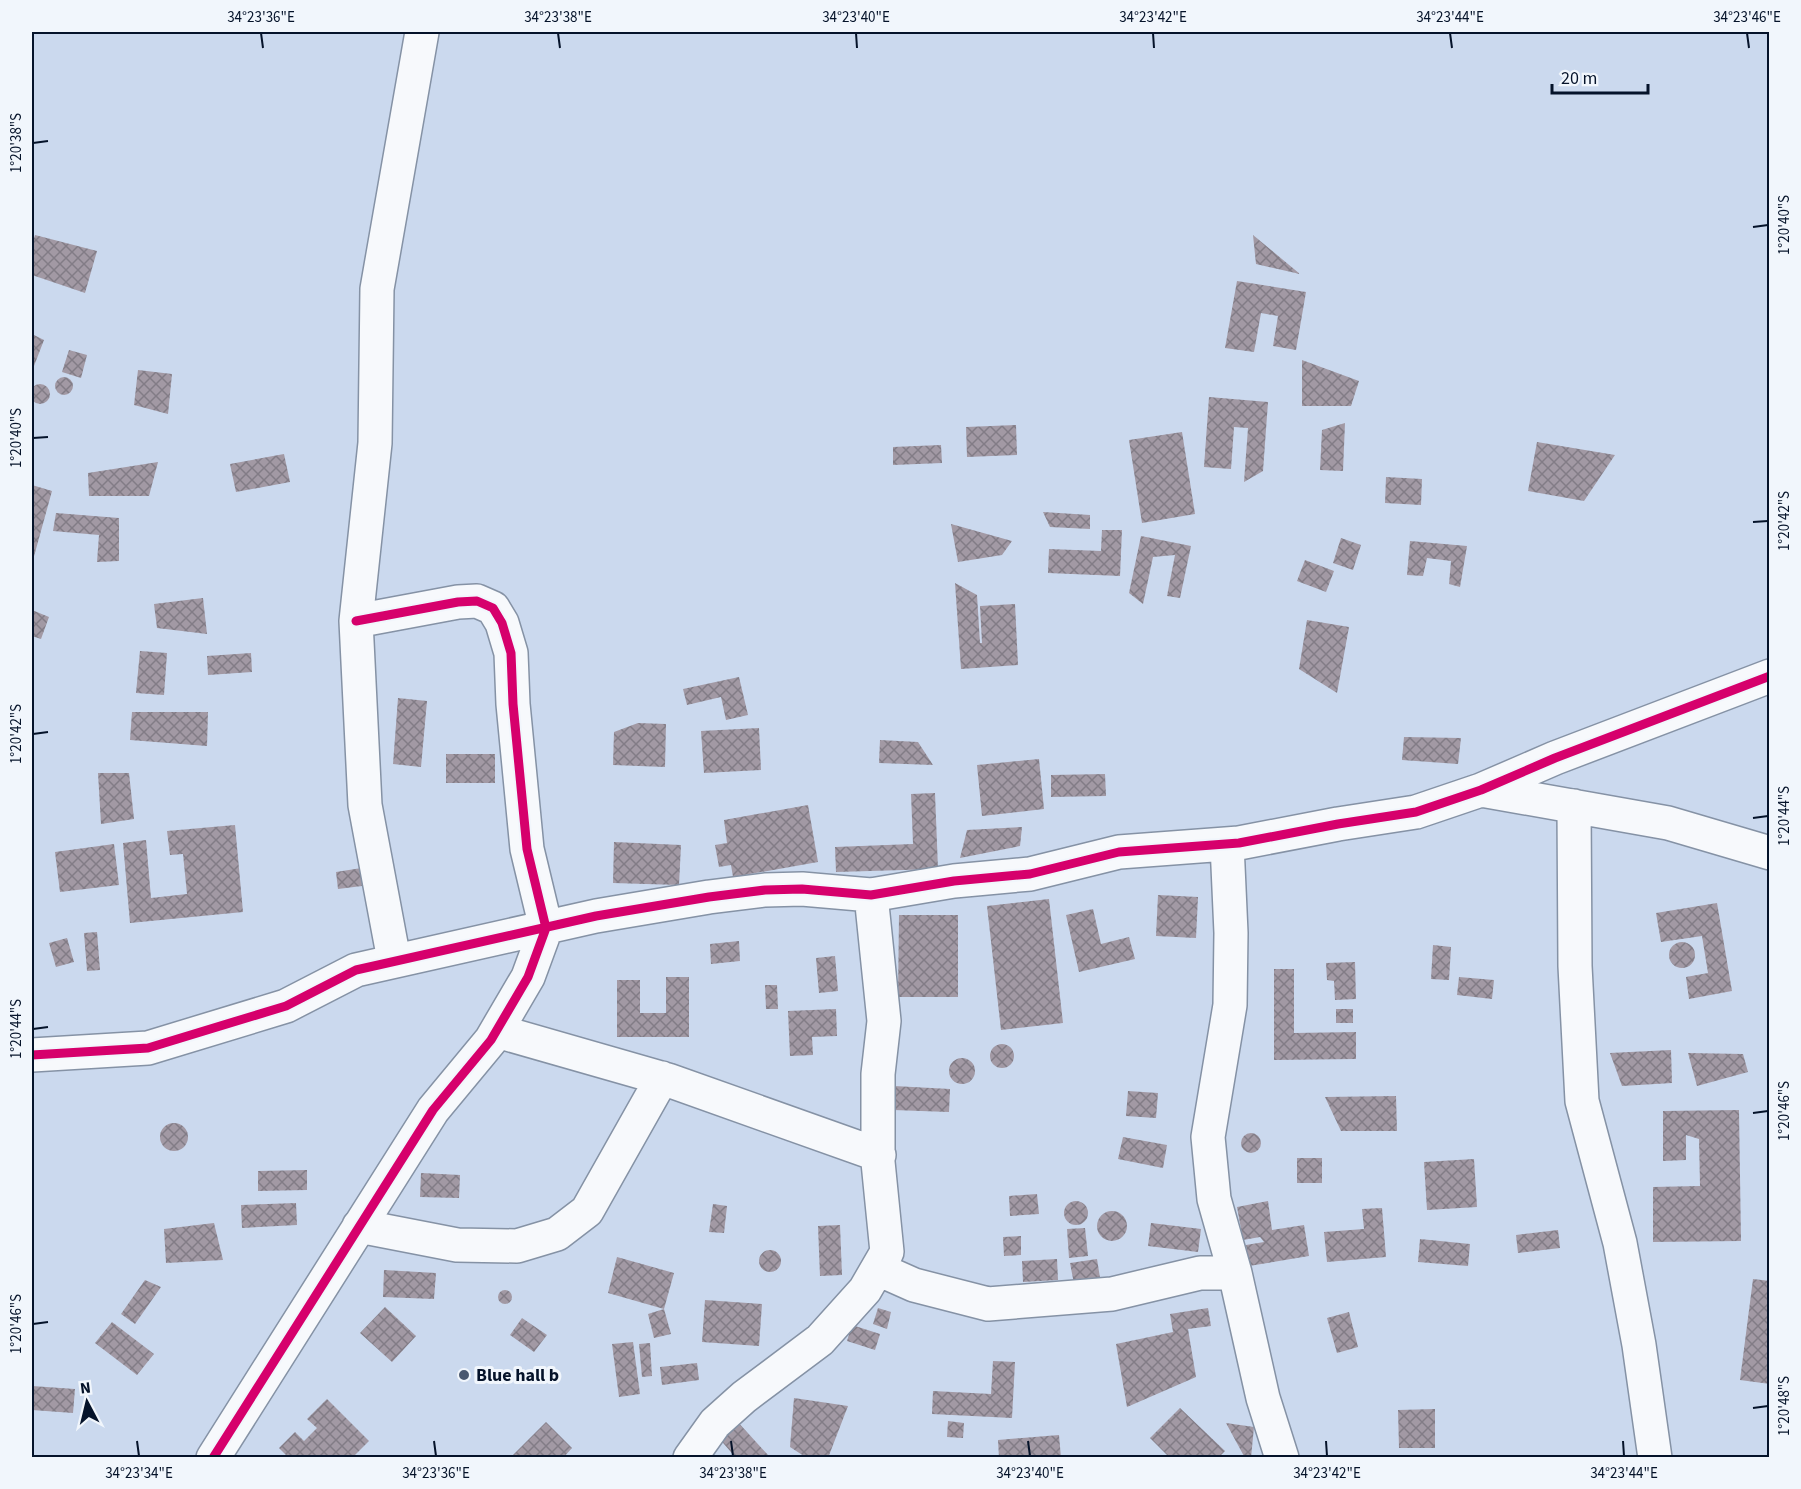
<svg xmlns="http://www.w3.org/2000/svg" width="1801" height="1489" font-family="'Source Sans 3',sans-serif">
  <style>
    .building { fill: url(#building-cross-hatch) }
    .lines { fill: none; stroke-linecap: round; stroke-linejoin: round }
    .minor-casing { stroke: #8592a5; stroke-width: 36 }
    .minor { stroke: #f7f9fc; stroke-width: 33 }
    .cycleway-casing { stroke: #f1f6fc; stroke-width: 13 }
    .cycleway { stroke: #d6006c; stroke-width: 9 }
    .ticks { fill: none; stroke: #05132a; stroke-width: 2 }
    .poi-dot { fill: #4a586f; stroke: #f1f6fc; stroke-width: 2 }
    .labels { text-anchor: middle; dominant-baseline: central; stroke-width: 6; stroke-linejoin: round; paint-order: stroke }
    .poi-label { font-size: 18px; font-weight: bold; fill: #05132a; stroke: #f1f6fc; text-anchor: start }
    .neatline { fill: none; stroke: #05132a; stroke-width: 2 }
    .ticks-label { font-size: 15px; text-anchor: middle; fill: #05132a }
  </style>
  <defs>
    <pattern id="building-cross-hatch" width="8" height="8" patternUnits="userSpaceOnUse" patternTransform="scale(1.5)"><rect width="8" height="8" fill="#a299a4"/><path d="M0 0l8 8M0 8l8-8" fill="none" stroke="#827c86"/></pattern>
  </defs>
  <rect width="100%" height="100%" fill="#cbd9ee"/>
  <path class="building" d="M35,235L97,251L85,293L32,275V245Z
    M1253,235L1300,274L1256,264Z
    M1237,281L1306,292L1296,350L1273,346L1278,316L1261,313L1254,352L1225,348Z
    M32,334L44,340L34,366L32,365Z
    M69,350L87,355L81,378L62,372Z
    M1302,360L1359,381L1351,406H1302Z
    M138,370L172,374L168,414L134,405Z
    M55 386a9 9 0 1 1 18 0a9 9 0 1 1-18 0Z
    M30 394a10 10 0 1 1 20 0a10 10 0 1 1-20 0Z
    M1209,397L1268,402L1263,471L1244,482L1248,428L1234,427L1231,469L1204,467Z
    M1345,423L1343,471L1320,470L1322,430Z
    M1016,425L1017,455L967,457L966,427Z
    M1182,432L1195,514L1142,523L1129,440Z
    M1537,442L1615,455L1584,501L1528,491Z
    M941,445L942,463L893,465V447Z
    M284,454L290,482L236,492L230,464Z
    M158,462L149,496H89L88,473Z
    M1386,477L1422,479L1421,505L1385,503Z
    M32,485L52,491L33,560H32Z
    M1043,512L1090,515V529L1050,527Z
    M56,513L119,518V561L97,562L99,535L53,531Z
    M951,524L1012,541L1002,555L958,562Z
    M1102,530H1122L1120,576L1048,573L1049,549L1101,551Z
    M1141,536L1191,546L1180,598L1167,596L1175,555L1153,557L1143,604L1129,593Z
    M1341,538L1361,545L1353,570L1333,563Z
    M1410,541L1467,546L1460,587L1449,584L1451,561L1427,558L1423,576L1407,575Z
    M1305,560L1334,571L1326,592L1297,581Z
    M955,583L977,595L980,643H982L980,606L1015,604L1018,665L961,669Z
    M203,598L207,634L157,628L154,604Z
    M32,610L49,617L41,639L32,636Z
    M1307,620L1349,627L1337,693L1299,669Z
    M140,651L167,653L164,695L136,693Z
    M251,653L252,672L208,675L207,656Z
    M739,677L748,715L726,720L721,697L687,705L683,689Z
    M398,698L427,701L421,767L393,764Z
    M132,712H208L207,746L130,740Z
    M638,723L666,724L665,767L613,765L614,732Z
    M759,728L761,770L704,773L701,731Z
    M1404,737L1461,738L1458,764L1402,760Z
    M880,740L918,742L933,765L879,763Z
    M446,754H495V783H446Z
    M1039,759L1044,809L982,816L977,765Z
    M98,773H129L134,819L101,824Z
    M1105,774L1106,796L1051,797V775Z
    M935,793L938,869L836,872L835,847L913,844L911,794Z
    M808,805L818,862L733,877L731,865L719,867L715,845L727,843L724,820Z
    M235,825L243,912L130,923L123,843L146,840L151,898L187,894L183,854L170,855L167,831Z
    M1022,827L1020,846L960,858L967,830Z
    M614,842L681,845L679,885L613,883Z
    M114,844L119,885L60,892L55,852Z
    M368,867L370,885L338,889L336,872Z
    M1158,895L1198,897L1196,938L1156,936Z
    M1049,899L1063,1023L1001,1030L987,906Z
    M1717,903L1732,991L1689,999L1686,977L1708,973L1702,936L1661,942L1656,913Z
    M1093,909L1101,944L1129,937L1135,959L1079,972L1066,915Z
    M899,915H958V997H898Z
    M97,932L100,970L87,971L84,933Z
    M67,938L74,962L56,967L49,943Z
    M739,941L740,961L711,964L710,944Z
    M1669 955a13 13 0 1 1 26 0a13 13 0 1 1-26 0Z
    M1433,945L1451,947L1449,980L1431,979Z
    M835,956L838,991L819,993L816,958Z
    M1355,962L1356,999L1335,1000L1334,981L1327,980L1326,963Z
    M1274,969H1294V1033L1356,1032V1059L1274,1060Z
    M666,977H689V1037H617V980H640V1013H666Z
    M1459,977L1494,980L1492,999L1457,995Z
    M765,985H777L778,1009H766Z
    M836,1009L837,1036L812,1037L813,1055L790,1056L788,1011Z
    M1336,1009H1353V1023H1336Z
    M990 1056a12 12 0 1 1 24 0a12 12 0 1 1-24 0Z
    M1671,1050L1672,1083L1622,1086L1610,1053Z
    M1688,1053L1743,1054L1748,1072L1697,1086Z
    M949 1071a13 13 0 1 1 26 0a13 13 0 1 1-26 0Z
    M894,1086L950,1089L949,1112L893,1110Z
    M1128,1091L1158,1093L1156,1118L1126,1116Z
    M1396,1096L1397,1131H1341L1325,1097Z
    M1739,1110L1741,1241L1653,1242V1187L1700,1186L1699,1139L1686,1135V1160L1663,1161V1111Z
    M160 1137a14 14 0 1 1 28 0a14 14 0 1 1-28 0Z
    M1241 1143a10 10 0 1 1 20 0a10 10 0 1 1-20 0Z
    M1123,1137L1167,1145L1163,1168L1118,1159Z
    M1297,1158H1322V1183H1297Z
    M1474,1159L1477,1207L1427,1210L1424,1162Z
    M307,1170V1190L258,1191V1171Z
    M421,1173L460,1175L459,1198L420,1197Z
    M1037,1194L1039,1214L1010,1216L1009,1196Z
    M1268,1201L1272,1230L1304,1225L1309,1256L1249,1266L1246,1245L1264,1242L1260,1237L1243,1240L1237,1207Z
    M1064 1213a12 12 0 1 1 24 0a12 12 0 1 1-24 0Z
    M296,1203L297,1225L242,1228L241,1205Z
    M713,1204L727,1206L724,1233L709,1232Z
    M1382,1208L1386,1257L1327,1262L1324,1232L1364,1229L1362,1209Z
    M1097 1226a15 15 0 1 1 30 0a15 15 0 1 1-30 0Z
    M214,1223L223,1260L166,1263L164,1229Z
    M1151,1223L1201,1229L1198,1252L1148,1246Z
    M840,1225L842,1275L820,1276L818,1226Z
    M1085,1228L1088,1256L1069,1258L1067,1229Z
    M1558,1230L1560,1248L1518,1253L1516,1235Z
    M1021,1236V1255L1004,1256L1003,1237Z
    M1420,1239L1470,1244L1468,1266L1418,1262Z
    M759 1261a11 11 0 1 1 22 0a11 11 0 1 1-22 0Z
    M617,1257L674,1273L664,1309L608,1293Z
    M1057,1259L1058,1280L1023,1282L1022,1261Z
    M1097,1259L1101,1284L1075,1289L1070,1263Z
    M384,1270L436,1273L434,1299L383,1297Z
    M1753,1279L1770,1281V1384L1740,1380Z
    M145,1280L161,1287L135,1324L121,1314Z
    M498 1297a7 7 0 1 1 14 0a7 7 0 1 1-14 0Z
    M705,1300L762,1304L759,1346L702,1342Z
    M385,1307L416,1336L392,1362L360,1333Z
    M878,1308L891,1312L887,1329L873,1324Z
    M1208,1308L1211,1326L1188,1329L1196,1377L1127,1407L1116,1344L1173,1332L1170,1314Z
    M664,1309L671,1334L654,1338L648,1314Z
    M1349,1312L1358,1347L1337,1353L1327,1318Z
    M522,1318L547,1335L534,1352L510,1335Z
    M112,1322L154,1354L137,1375L95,1343Z
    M852,1325L880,1334L875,1350L847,1341Z
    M633,1342L640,1394L619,1397L612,1344Z
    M650,1343L652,1376L642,1377L639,1344Z
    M993,1361L1015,1362L1012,1418L932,1414L933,1391L991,1394Z
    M697,1363L699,1380L662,1385L660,1367Z
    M32,1386L75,1389L73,1413L32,1410Z
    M794,1398L848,1406L828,1458H807L790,1447Z
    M327,1399L369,1441L352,1458H289L279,1448L295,1432L304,1441L317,1428L307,1419Z
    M1180,1408L1225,1451L1218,1458H1170L1150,1438Z
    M1435,1409V1448H1399L1398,1410Z
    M736,1420L768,1455L765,1458H736L718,1437Z
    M948,1421L964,1423L963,1438L947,1437Z
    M546,1422L572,1448L563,1458H516L513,1455Z
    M1226,1423L1254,1427L1251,1458H1245Z
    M1059,1435L1061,1458H999L998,1440Z"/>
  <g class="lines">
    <defs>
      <path id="minor" d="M1481,790L1668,823L1770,853
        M1574,806L1575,966L1582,1101L1620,1243L1639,1345L1655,1458
        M1227,844L1231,933L1230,1005L1208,1137L1214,1199L1235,1273L1263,1398L1282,1458
        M394,960L365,805L356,621L375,443L377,289L422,32
        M497,1031L668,1080L879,1155
        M32,1055L148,1048L286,1006L356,970L596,916L709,897L765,890L802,889L871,895L954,881L1030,874L1119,852L1239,843L1338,824L1416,812L1481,790L1555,758L1770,676
        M359,1226L457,1245L517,1246L557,1234L587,1211L662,1078
        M878,1269L914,1285L988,1304L1112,1294L1200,1273H1235
        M213,1458L433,1110L491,1040L528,977L546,928L527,849L513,704L511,653L502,623L493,608L477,601L458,602L356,621
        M690,1458L715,1423L744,1397L820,1340L865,1290L887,1252L878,1162V1074L884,1021L871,895"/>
    </defs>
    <use href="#minor" class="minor-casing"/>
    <use href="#minor" class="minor"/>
    <defs>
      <path id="cycleway" d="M32,1055L148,1048L286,1006L356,970L596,916L709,897L765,890L802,889L871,895L954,881L1030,874L1119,852L1239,843L1338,824L1416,812L1481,790L1555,758L1770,676
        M213,1458L433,1110L491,1040L528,977L546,928L527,849L513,704L511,653L502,623L493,608L477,601L458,602L356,621"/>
    </defs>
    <use href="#cycleway" class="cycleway-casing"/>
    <use href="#cycleway" class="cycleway"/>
  </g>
  <path class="ticks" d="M261,33L263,48M558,33L560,48M856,33L857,48M1153,33L1154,48M1450,33L1452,48M1747,33L1749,48M33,143L48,141M1753,227L1768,225M33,438L48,437M1753,522L1768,521M33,734L48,732M1753,818L1768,816M33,1029L48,1027M1753,1113L1768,1111M33,1324L48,1322M1753,1408L1768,1406M137,1441L139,1456M434,1441L436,1456M731,1441L733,1456M1028,1441L1030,1456M1326,1441L1327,1456M1623,1441L1624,1456"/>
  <circle class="poi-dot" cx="464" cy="1375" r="6"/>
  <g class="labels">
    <g class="poi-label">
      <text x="476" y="1375">Blue hall b</text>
    </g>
  </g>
  <rect width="1801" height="1489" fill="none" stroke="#f1f6fc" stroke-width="66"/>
  <g transform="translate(87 1402) rotate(353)" stroke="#f1f6fc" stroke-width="4.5" paint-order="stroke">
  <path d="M0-4.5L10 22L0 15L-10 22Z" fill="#05132a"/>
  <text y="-9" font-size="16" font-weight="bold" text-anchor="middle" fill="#05132a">N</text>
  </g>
  <path d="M1552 84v9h96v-9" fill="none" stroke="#05132a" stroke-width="3"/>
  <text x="1561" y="84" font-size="18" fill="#05132a" stroke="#f1f6fc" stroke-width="4.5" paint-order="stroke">20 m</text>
  <rect x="33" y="33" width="1735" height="1423" class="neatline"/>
  <g class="ticks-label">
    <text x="261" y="22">34°23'36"E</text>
    <text x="558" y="22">34°23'38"E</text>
    <text x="856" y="22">34°23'40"E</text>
    <text x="1153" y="22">34°23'42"E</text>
    <text x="1450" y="22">34°23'44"E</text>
    <text x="1747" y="22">34°23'46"E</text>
    <text transform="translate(16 143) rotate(-90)" y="5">1°20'38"S</text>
    <text transform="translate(1784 225) rotate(-90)" y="5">1°20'40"S</text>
    <text transform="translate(16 438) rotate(-90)" y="5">1°20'40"S</text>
    <text transform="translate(1784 521) rotate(-90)" y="5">1°20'42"S</text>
    <text transform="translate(16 734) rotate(-90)" y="5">1°20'42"S</text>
    <text transform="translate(1784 816) rotate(-90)" y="5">1°20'44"S</text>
    <text transform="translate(16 1029) rotate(-90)" y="5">1°20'44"S</text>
    <text transform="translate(1784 1111) rotate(-90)" y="5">1°20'46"S</text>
    <text transform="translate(16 1324) rotate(-90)" y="5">1°20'46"S</text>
    <text transform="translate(1784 1406) rotate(-90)" y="5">1°20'48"S</text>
    <text x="139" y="1478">34°23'34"E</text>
    <text x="436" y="1478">34°23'36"E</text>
    <text x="733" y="1478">34°23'38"E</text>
    <text x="1030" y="1478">34°23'40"E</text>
    <text x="1327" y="1478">34°23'42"E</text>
    <text x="1624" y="1478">34°23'44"E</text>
  </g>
</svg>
